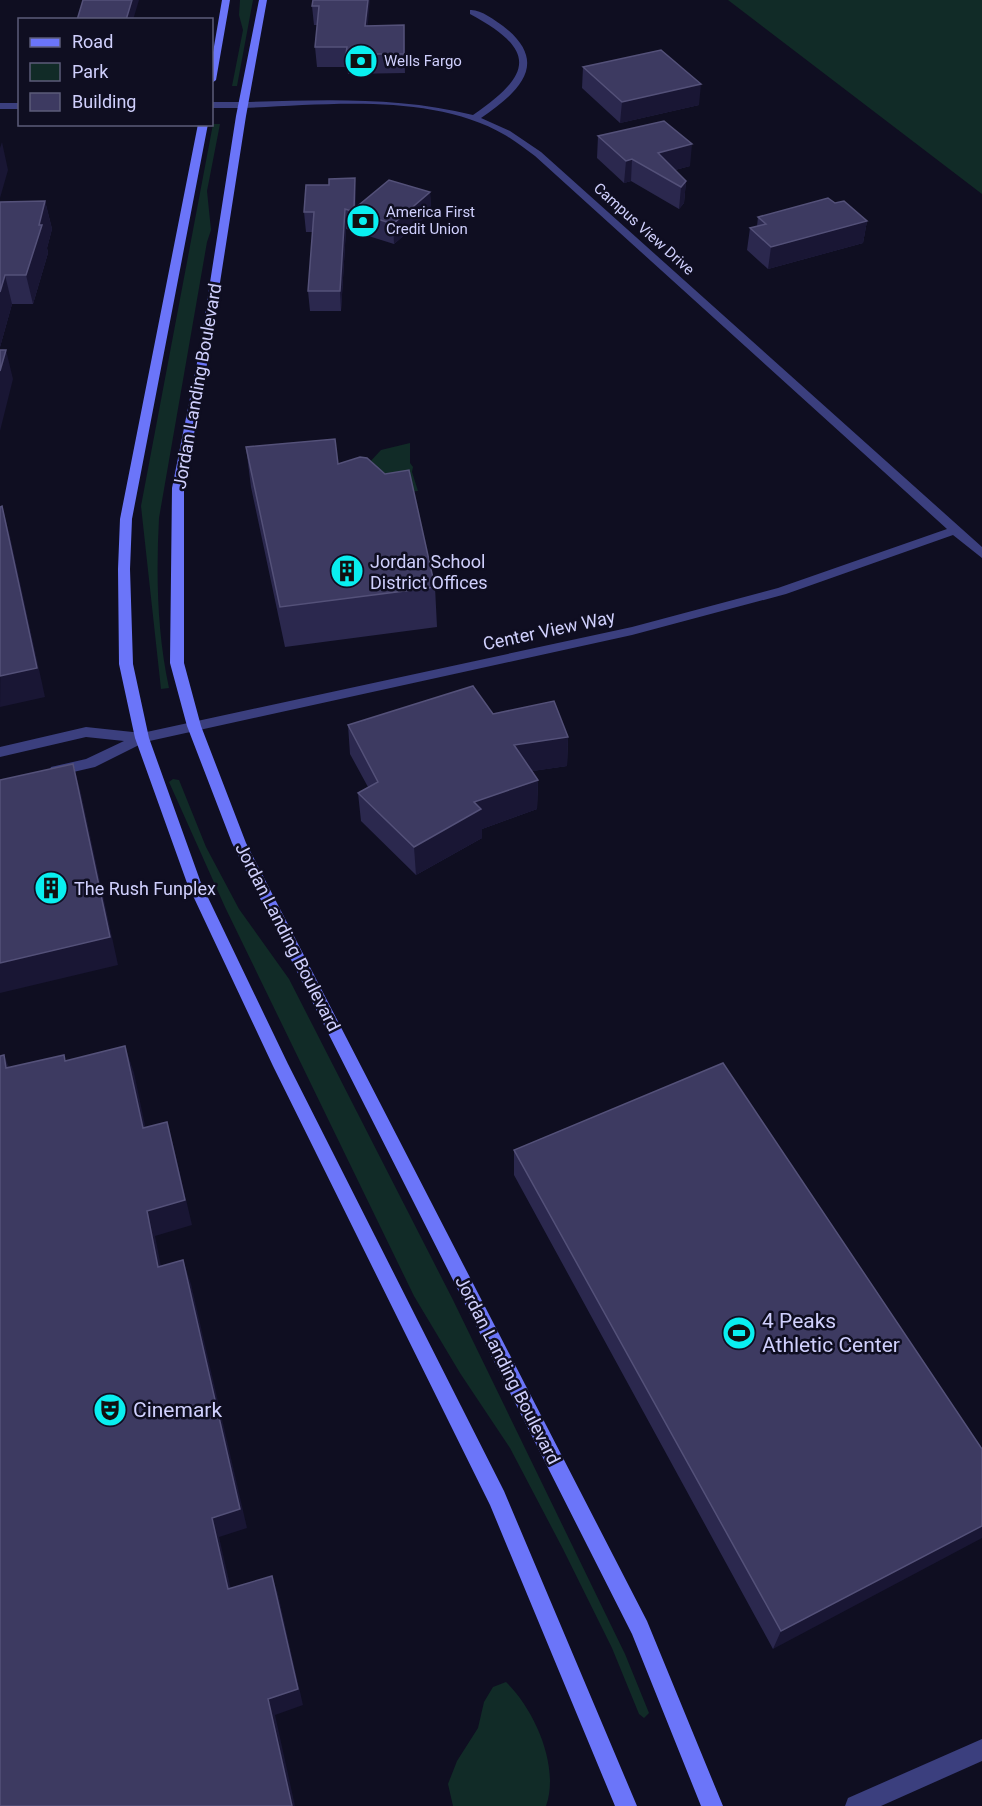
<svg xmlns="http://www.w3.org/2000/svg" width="982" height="1806" font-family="Roboto,sans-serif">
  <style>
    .green { fill: #112b27 }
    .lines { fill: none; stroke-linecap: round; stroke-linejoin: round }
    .minor { fill: #3b3f7e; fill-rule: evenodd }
    .tertiary { fill: #3b3f7e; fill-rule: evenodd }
    .secondary { fill: #6b75f9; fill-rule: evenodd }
    .wall { fill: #2b284e }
    .shaded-wall { fill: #191634 }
    .building { fill: #3d3a61; stroke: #545179; stroke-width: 1.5 }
    .labels { text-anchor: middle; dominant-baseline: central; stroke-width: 5; stroke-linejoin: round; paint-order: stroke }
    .far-poi-label { font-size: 15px; fill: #d0d0fd; stroke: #0f0e21; text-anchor: start }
    .far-street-label { font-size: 15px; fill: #d0d0fd; stroke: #0f0e21 }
    .street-label { font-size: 18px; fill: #d0d0fd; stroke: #0f0e21 }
    .poi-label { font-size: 18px; fill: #d0d0fd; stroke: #0f0e21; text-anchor: start }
    .near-poi-label { font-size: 21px; fill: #d0d0fd; stroke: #0f0e21; text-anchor: start }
  </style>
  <rect width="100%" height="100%" fill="#0f0e21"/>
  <path class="green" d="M240,0H253L237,86H232L243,30L239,15Z
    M728,0H982V194Z
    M213,124H220L207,191L211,230L207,242L159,518C156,575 157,632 169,688L161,689L141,506Z
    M410,443V463L413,467L412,472L418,491L407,492L368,464L381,450Z
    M173,779L179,780L206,847L239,909L289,979L453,1300L625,1654L649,1713L644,1718L639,1714L612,1648L563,1549L510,1448L460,1373L414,1296L225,907L169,782Z
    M506,1682C535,1710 560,1767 546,1806H453L448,1784L457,1761L478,1728L484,1702L493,1687Z"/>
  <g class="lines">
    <path class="minor" d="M470,10C480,9 495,20 503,26C551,63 519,92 481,118L510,131L541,152L982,547V558L953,535L786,594L632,635L145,742L95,767L56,776L51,775L49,771L51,767L86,759L124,741L86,737L0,757V747L86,727L142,733L632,627L778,588L947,529L535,156C525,149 515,141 505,135C431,92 325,105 243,108L238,105L243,102C321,100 396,96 473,115C533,74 537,50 470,14Z"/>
    <path class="tertiary" d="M212,102H243L248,105L243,108H212Z
      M0,103H20V109H0Z
      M982,1739V1761L881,1806H845L848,1798Z"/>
    <path class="secondary" d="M222,0H230L216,80L212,83V58Z
      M259,0H267L246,116L209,353L184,488V663L201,726L246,843L647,1621L723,1806H701L632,1634L232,843L187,726L170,663L172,488L199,353L236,116Z
      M198,124H208L132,519L130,569L133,664L149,738L201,883L288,1064L504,1491L637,1806H615L490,1505L273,1066L187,883L135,738L119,664L118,569L120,519Z"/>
  </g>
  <path class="wall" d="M313,0L368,26L405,45V73L348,74L347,67H317L315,47L317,25H314L312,6Z
    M583,67L699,105L620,123L582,88Z
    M598,136L690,166L675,170L686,181L684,203L679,209L631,181L624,183L597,158Z
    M430,192L431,212L394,244L346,229L341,311H310L308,291L313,232H306L304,212L356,198V208Z
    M45,201L52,229L47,248L48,253L33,304H12L0,347V202Z
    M835,203L867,221L863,243L768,269L747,250L750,228L757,226L758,217Z
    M246,447L338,464L435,587L437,627L285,647L251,487Z
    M493,714L568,737L567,766L532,771L538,780L537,809L482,829V838L416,875L361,821L358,793L368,787L350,754L348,725Z
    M514,1150L982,1449L773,1649L514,1175Z"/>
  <path class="shaded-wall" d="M132,0H139L133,20H126Z
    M368,0H370L366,45L365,26Z
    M404,25L405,45V73L404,54Z
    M701,84L699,105L620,123L622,102Z
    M2,142L8,170L0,198V148Z
    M692,144L690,166L659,174L658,153Z
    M632,159L631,181L624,183L626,161Z
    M355,178L356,198V212H354Z
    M686,181L684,203L679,209L681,187Z
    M430,192L431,212L394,244L393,224Z
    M45,201L52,229L47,248L48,253L33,304L26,275Z
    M345,209L346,229L341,311L340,291Z
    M867,221L863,243L768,269L771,247Z
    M5,275L12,304L0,347V292Z
    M6,350L13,379L0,431V371Z
    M2,506L10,536L45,697L0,707Z
    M568,737L567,766L513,774L514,745Z
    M73,764L81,793L118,965L0,993V963Z
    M538,780L537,809L482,829V838L416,875L414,847L474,802Z
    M125,1046L134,1073L151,1154L143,1128Z
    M4,1055L15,1082L6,1068Z
    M167,1122L174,1148L192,1225L155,1236L166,1292L158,1267L147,1211Z
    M183,1260L191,1284L247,1528L219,1537L235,1607L228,1589L212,1518Z
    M982,1526V1538L773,1649L781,1631Z
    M272,1576L278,1594L303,1705L275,1715L295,1806H292L268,1699Z"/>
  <path class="building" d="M83,0H132L126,20H77Z
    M313,0H368L365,26L404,25V54H346L347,47H315L319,6H312Z
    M661,50L701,84L622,102L583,67Z
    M664,121L692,144L658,153L686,181L681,187L632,159L626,161L598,136Z
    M355,178L354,209L389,180L430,192L393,224L345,209L340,291H308L314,212H304L306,185H329V179Z
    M828,198L835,203L844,201L867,221L771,247L750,228L766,224L758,217Z
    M45,201L39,225H42L26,275H5L0,292V202Z
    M0,350H6L0,371Z
    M335,439L338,464L360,457L367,458L385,474L409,470L435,587L280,607L246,447Z
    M2,506L37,668L0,676V507Z
    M473,686L493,714L554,701L568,737L514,745L538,780L474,802L481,809L414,847L358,793L378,782L348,725Z
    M73,764L110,937L0,963V780Z
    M125,1046L143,1128L167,1122L185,1200L147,1211L158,1267L183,1260L240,1509L212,1518L228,1589L272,1576L298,1689L268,1699L292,1806H0V1056L4,1055L6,1068L64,1055L65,1061Z
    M723,1063L982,1449V1526L781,1631L514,1150Z"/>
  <defs>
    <symbol id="bank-disc" viewBox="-11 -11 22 22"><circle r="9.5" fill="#09eff0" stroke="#0f0e21"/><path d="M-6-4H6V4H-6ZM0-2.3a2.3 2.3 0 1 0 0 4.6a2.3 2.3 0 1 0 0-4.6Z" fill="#111"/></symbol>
    <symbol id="building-disc" viewBox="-11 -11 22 22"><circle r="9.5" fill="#09eff0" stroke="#0f0e21"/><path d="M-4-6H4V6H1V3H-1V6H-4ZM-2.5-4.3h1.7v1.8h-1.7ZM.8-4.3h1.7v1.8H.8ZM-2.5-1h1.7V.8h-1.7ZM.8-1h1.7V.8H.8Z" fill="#111"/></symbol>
    <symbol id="stadium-disc" viewBox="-11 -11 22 22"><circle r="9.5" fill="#09eff0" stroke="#0f0e21"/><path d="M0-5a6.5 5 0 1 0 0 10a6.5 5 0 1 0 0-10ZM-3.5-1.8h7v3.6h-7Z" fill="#111"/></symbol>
    <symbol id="theatre-disc" viewBox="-11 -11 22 22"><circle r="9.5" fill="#09eff0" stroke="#0f0e21"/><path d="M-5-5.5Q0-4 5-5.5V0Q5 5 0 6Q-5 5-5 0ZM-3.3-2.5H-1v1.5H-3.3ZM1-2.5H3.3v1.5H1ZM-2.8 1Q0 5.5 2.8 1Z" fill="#111"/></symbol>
  </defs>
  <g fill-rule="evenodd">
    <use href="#bank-disc" x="342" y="42" width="38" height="38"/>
    <use href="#bank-disc" x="344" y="202" width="38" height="38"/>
    <use href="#building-disc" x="328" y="552" width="38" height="38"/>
    <use href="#building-disc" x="32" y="869" width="38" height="38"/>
    <use href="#stadium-disc" x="720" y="1314" width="38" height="38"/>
    <use href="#theatre-disc" x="91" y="1391" width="38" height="38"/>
  </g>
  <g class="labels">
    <g class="far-poi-label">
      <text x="384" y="61">Wells Fargo</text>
      <text x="386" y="212">America First<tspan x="386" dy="17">Credit Union</tspan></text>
    </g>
    <g class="far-street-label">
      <text transform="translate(644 229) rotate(42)">Campus View Drive</text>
    </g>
    <g class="street-label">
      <text transform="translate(197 386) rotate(-80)">Jordan Landing Boulevard</text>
      <text transform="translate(549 630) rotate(-12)">Center View Way</text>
      <text transform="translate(288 937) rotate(63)">Jordan Landing Boulevard</text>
      <text transform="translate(508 1370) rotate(63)">Jordan Landing Boulevard</text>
    </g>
    <g class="poi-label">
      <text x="370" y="561">Jordan School<tspan x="370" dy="21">District Offices</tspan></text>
      <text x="74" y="888">The Rush Funplex</text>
    </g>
    <g class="near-poi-label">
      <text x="762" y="1321">4 Peaks<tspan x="762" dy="24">Athletic Center</tspan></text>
      <text x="133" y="1410">Cinemark</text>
    </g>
  </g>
  <rect x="18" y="18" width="195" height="108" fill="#0f0e21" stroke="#5c5c79" stroke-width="1.5"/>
  <rect x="30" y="38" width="30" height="9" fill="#6b75f9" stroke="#5c5c79" stroke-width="1.5"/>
  <text x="72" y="48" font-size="18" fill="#d0d0fd">Road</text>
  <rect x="30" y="63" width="30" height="18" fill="#112b27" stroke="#5c5c79" stroke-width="1.5"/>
  <text x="72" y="78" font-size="18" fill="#d0d0fd">Park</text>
  <rect x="30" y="93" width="30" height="18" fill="#3d3a61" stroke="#5c5c79" stroke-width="1.5"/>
  <text x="72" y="108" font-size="18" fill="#d0d0fd">Building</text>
</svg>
